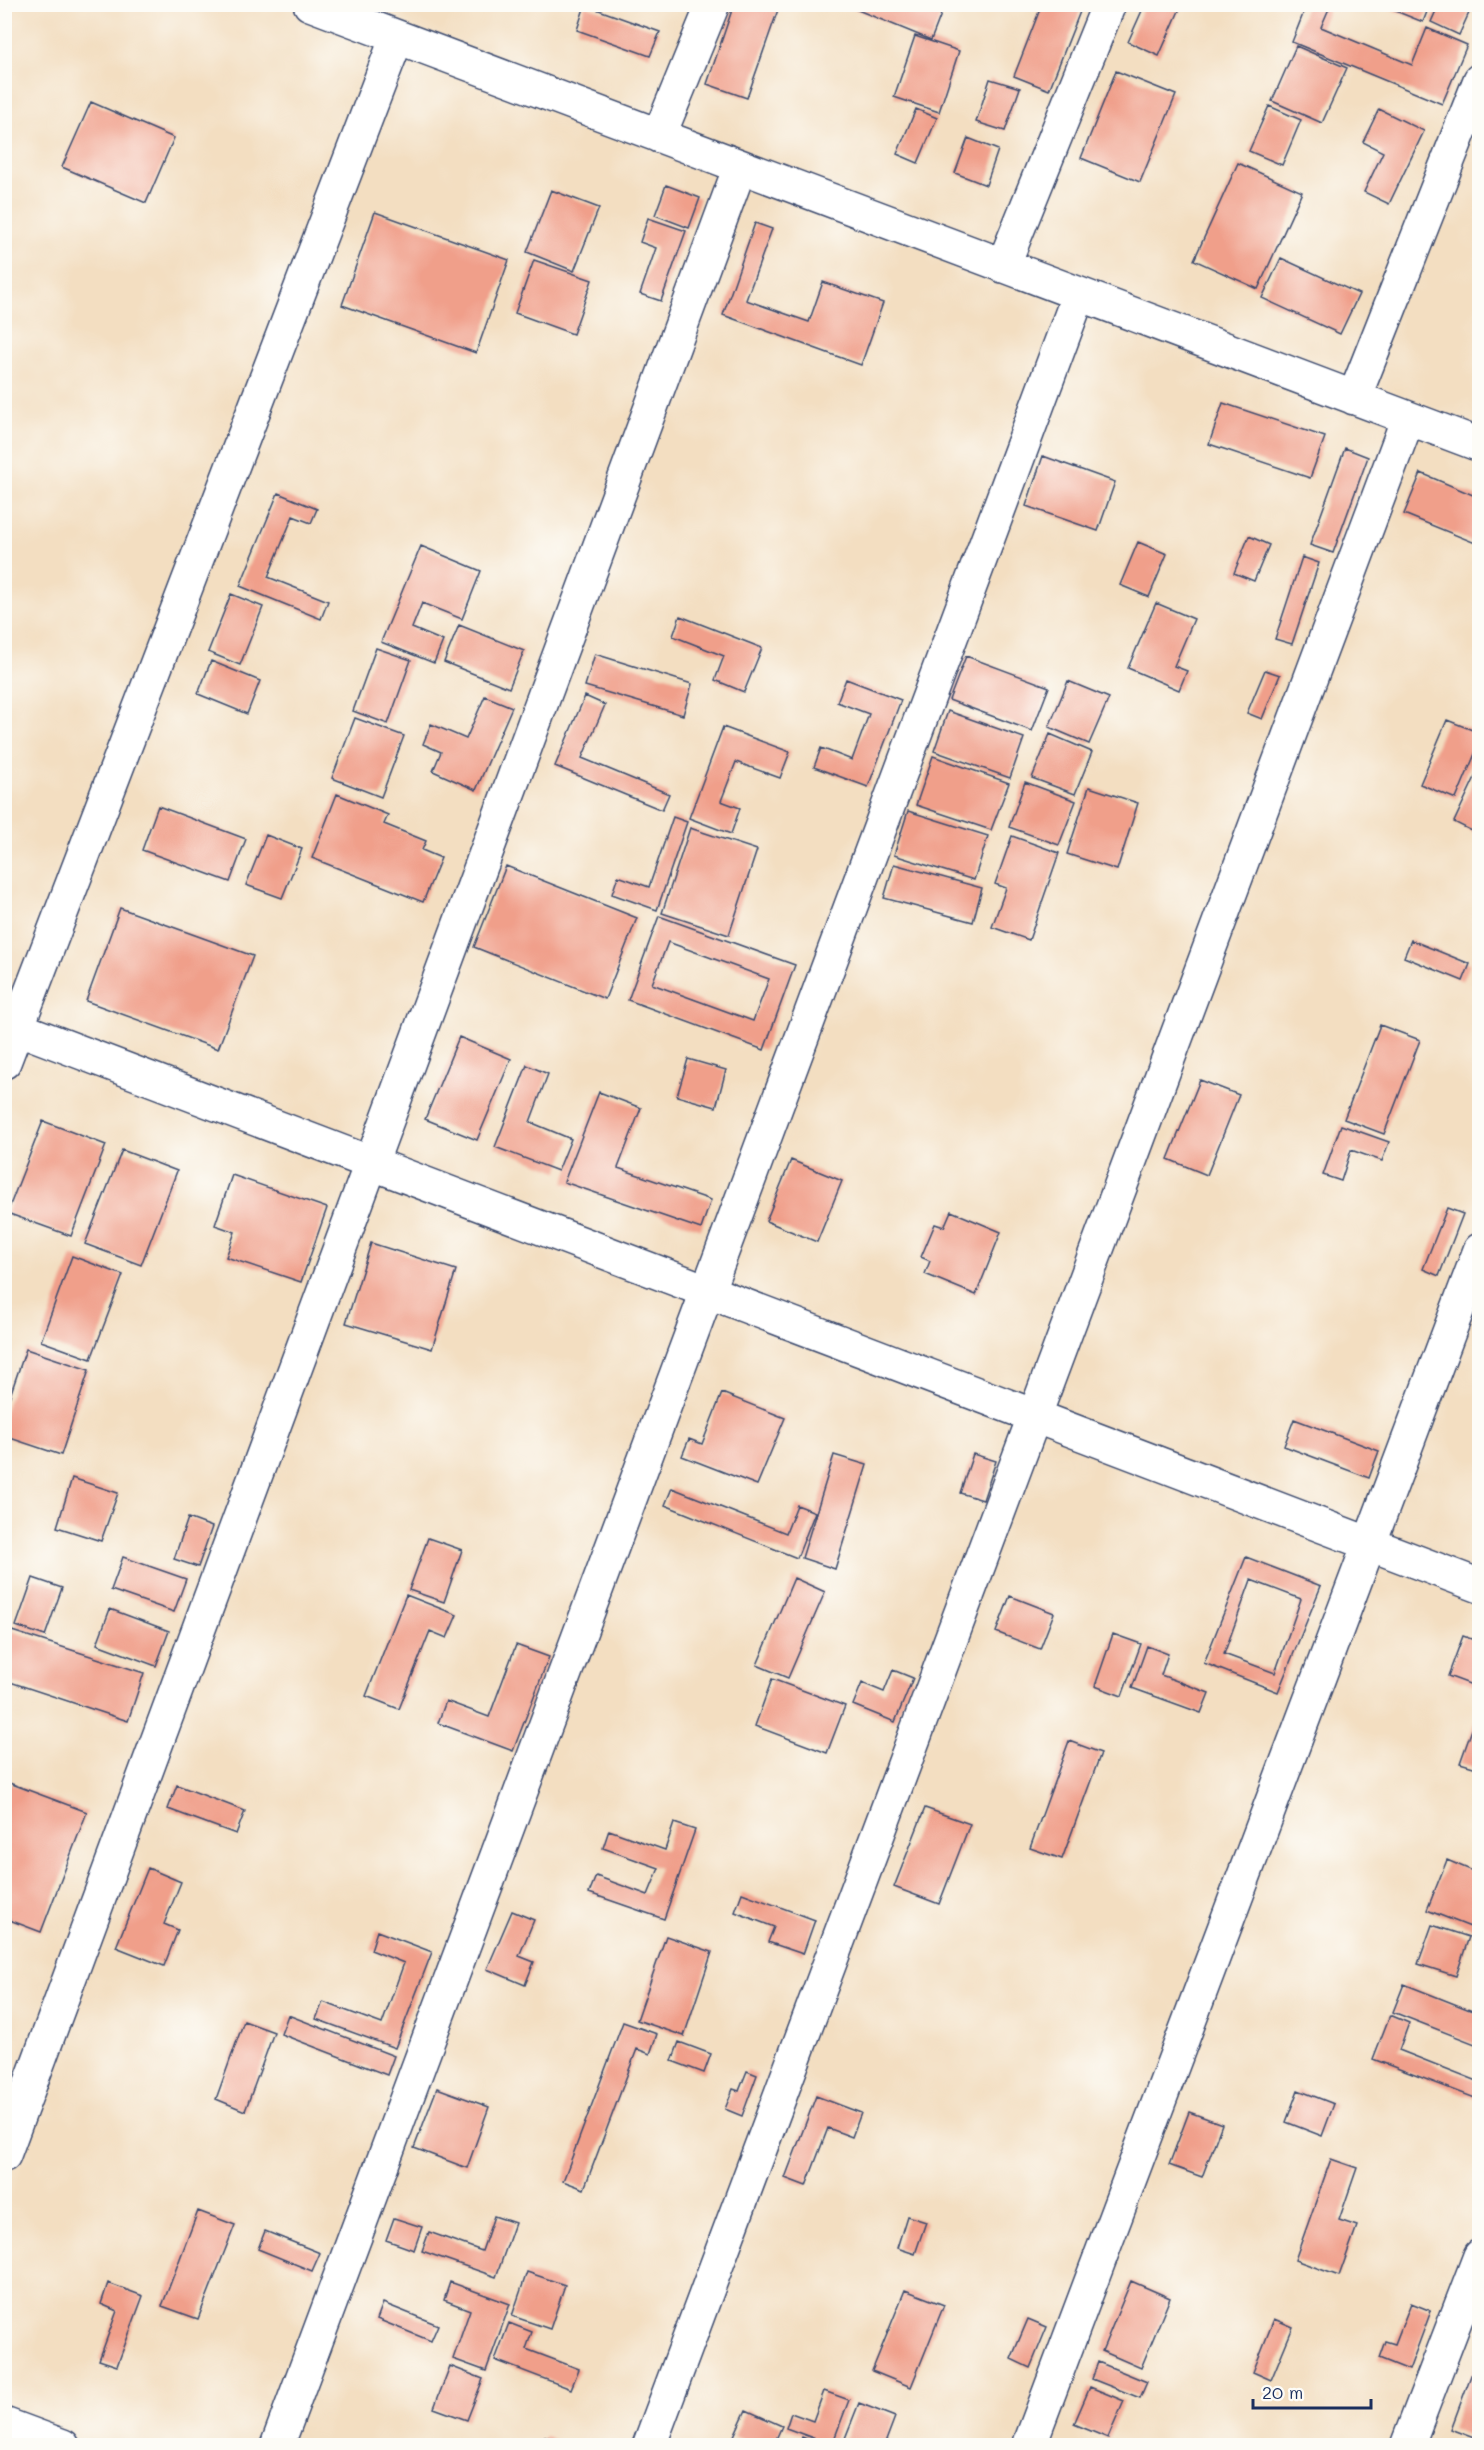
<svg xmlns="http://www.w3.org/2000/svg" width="1484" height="2450" font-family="Mali,sans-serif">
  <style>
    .building { fill: #f09f8a; fill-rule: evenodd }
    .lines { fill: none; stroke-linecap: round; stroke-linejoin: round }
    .minor-casing { stroke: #3b496d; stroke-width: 36 }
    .minor { stroke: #fff; stroke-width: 33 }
  </style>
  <rect width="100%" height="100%" fill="#fdfcf7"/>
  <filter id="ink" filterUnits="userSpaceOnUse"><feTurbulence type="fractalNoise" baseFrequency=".0167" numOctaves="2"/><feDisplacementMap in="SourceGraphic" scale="12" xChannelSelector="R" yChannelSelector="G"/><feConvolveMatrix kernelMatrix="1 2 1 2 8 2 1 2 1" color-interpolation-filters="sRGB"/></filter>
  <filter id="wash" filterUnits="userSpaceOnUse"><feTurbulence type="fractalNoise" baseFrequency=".008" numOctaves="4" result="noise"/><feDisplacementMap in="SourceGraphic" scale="24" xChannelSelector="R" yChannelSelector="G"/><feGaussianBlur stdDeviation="1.35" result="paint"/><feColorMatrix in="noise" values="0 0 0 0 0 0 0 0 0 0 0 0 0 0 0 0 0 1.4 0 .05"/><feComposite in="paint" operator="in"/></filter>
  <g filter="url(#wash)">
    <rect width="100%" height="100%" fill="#f3dec1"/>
    <g id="blocks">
      <path class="building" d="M734,4H780L747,98L707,84Z
        M843,4H945L931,40Z
        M1042,4H1083L1049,90L1014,76Z
        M1145,4H1182L1159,56L1128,42Z
        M1307,4H1331L1321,27L1412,65L1427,28L1467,45L1442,104L1292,42Z
        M1378,4H1430L1423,22Z
        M1439,4H1473L1459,35L1431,22Z
        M585,5L660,32L650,56L577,30Z
        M915,36L959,51L939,112L894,97Z
        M1296,46L1347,68L1322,123L1272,101Z
        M1116,71L1176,95L1140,182L1081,158Z
        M990,79L1020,88L1005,131L976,122Z
        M91,102L174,138L146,203L62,167Z
        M1269,106L1301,120L1282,165L1249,151Z
        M916,109L937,118L918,163L897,154Z
        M1379,109L1424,131L1389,204L1364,192L1383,152L1363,142Z
        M968,138L998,150L986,185L955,173Z
        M1238,163L1302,192L1258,289L1194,260Z
        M666,185L700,198L689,228L655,215Z
        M551,190L599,208L574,271L527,252Z
        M375,212L509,260L476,353L342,305Z
        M648,218L686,231L661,301L640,294L656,248L640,242Z
        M755,223L772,229L746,300L809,322L823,282L883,303L861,365L723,315Z
        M1281,258L1359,294L1340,334L1262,298Z
        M534,260L592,280L573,334L515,313Z
        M1223,403L1325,437L1310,478L1209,444Z
        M1345,448L1368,457L1333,553L1310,545Z
        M1043,456L1115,482L1098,531L1026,506Z
        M1421,473L1480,498V545L1404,514Z
        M278,493L317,509L311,523L293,516L268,577L328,601L321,619L240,586Z
        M1249,536L1269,545L1254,581L1234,573Z
        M1138,542L1167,554L1149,597L1120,585Z
        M421,546L481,571L462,619L422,603L412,628L443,641L434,663L381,642Z
        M1302,557L1319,563L1292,644L1275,639Z
        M231,594L263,607L240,665L208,652Z
        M1156,603L1194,619L1174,666L1187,671L1179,690L1128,668Z
        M680,616L762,648L744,692L715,680L724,656L673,636Z
        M459,625L524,651L509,688L444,662Z
        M376,648L411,660L388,724L353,711Z
        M595,654L692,684L683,715L585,686Z
        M966,656L1049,687L1032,731L949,700Z
        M211,661L260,681L247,714L198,694Z
        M1265,670L1280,675L1262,719L1247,713Z
        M846,679L901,700L868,787L814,767L821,748L852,760L869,714L837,702Z
        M1068,681L1109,698L1089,744L1049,727Z
        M485,696L512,707L476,790L433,771L441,752L423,744L431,724L466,739Z
        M585,696L605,705L582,758L669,794L662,810L555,766Z
        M948,711L1024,738L1010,778L934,751Z
        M355,718L404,736L381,797L332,778Z
        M1447,720L1480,733V742L1456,799L1420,784Z
        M723,727L790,752L780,778L736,762L721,801L740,808L731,834L689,818Z
        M1050,734L1092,752L1075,794L1032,778Z
        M933,756L1009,783L991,830L916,805Z
        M1478,771L1480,772V835L1454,822Z
        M1025,782L1076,801L1059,845L1009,827Z
        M1089,787L1138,803L1117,870L1067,854Z
        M337,794L388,815L384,824L426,841L422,850L441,858L423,902L312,858Z
        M158,806L246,839L230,882L142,850Z
        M908,811L988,836L974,880L894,855Z
        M673,817L687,822L657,910L612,894L618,876L649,887Z
        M690,828L757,850L729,935L662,913Z
        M266,835L302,849L282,898L246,885Z
        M1012,836L1059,853L1029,940L992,927L1006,888L995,884Z
        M894,864L982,888L973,922L884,898Z
        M506,866L637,918L605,999L474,947Z
        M120,908L253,956L218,1049L86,1001Z
        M659,916L795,965L764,1050L628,1000ZM668,942L769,979L753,1021L652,984Z
        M1411,940L1470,964L1463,981L1404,957Z
        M1380,1025L1420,1040L1384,1134L1344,1119Z
        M459,1037L511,1059L477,1140L425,1119Z
        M688,1059L726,1070L716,1107L677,1096Z
        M527,1065L548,1074L530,1122L571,1139L558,1171L495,1147Z
        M1200,1080L1239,1095L1207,1175L1168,1159Z
        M599,1092L641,1108L618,1168L711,1200L701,1229L564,1182Z
        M43,1121L106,1145L71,1236L7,1213Z
        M1341,1125L1389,1142L1382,1161L1351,1150L1341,1181L1323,1175Z
        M122,1150L177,1171L141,1265L85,1244Z
        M791,1160L842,1181L817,1242L766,1221Z
        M232,1175L327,1208L301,1282L226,1257L235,1232L215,1225Z
        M1447,1208L1463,1214L1439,1276L1423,1269Z
        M951,1211L1001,1232L976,1295L925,1274L930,1261L921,1257L935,1224L944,1227Z
        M371,1243L456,1270L432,1349L346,1323Z
        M72,1256L123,1275L91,1359L41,1341Z
        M26,1349L89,1370L61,1455L4,1436V1413Z
        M722,1393L785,1418L757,1485L682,1456L689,1439L702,1444Z
        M1294,1419L1379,1451L1369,1478L1284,1446Z
        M973,1454L996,1461L983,1500L960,1493Z
        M834,1455L867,1465L835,1569L802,1558Z
        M72,1478L118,1493L101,1541L57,1527Z
        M672,1488L786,1533L797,1505L815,1512L797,1558L665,1505Z
        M188,1518L212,1527L198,1567L174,1559Z
        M428,1538L462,1550L444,1602L409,1590Z
        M123,1557L186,1579L174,1612L111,1590Z
        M1246,1557L1321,1586L1278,1692L1204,1663ZM1251,1580L1301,1599L1275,1673L1224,1654Z
        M33,1578L62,1588L45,1636L16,1626Z
        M794,1578L825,1592L788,1678L757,1665Z
        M406,1595L457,1615L447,1638L430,1631L399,1709L366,1696Z
        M1010,1596L1054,1613L1040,1649L996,1632Z
        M110,1609L169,1631L156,1666L97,1644Z
        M12,1631L144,1673L128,1721L4,1680V1653Z
        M1113,1634L1141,1644L1122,1696L1095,1686Z
        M1463,1636L1480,1642V1688L1448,1676Z
        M516,1645L549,1657L513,1751L438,1723L446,1701L489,1717Z
        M1147,1646L1168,1654L1161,1675L1209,1693L1201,1713L1132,1688Z
        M893,1670L913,1678L895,1722L853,1705L862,1683L884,1692Z
        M772,1679L845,1706L827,1753L755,1726Z
        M1475,1721L1480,1722V1769L1460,1763Z
        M1069,1741L1101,1753L1062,1859L1030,1848Z
        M4,1781L87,1812L41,1932L4,1918Z
        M177,1785L245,1811L236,1834L168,1809Z
        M925,1808L970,1824L939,1904L894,1887Z
        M674,1823L695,1830L664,1919L589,1893L596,1876L648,1895L659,1868L603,1848L609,1830L665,1850Z
        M1447,1860L1480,1874V1913L1473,1928L1427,1910Z
        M148,1868L181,1882L164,1924L178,1930L164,1966L116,1947Z
        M742,1893L815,1920L803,1954L768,1942L774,1927L735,1912Z
        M512,1911L534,1920L519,1956L534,1962L525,1985L487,1969Z
        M1432,1925L1469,1937L1456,1976L1418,1964Z
        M377,1931L432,1952L395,2048L316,2019L323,2002L382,2024L404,1963L371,1950Z
        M666,1936L712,1952L684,2036L637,2020Z
        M1404,1984L1480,2014V2046L1393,2012Z
        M288,2015L394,2056L387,2075L281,2034Z
        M1390,2015L1409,2023L1399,2050L1480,2082V2100L1373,2059Z
        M244,2021L274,2032L245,2111L216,2099Z
        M623,2022L657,2034L650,2054L637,2049L584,2189L563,2181Z
        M679,2042L711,2054L704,2073L672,2061Z
        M747,2071L757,2075L742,2116L725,2109L733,2089L739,2091Z
        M437,2088L489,2107L467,2168L414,2148Z
        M1298,2090L1334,2104L1322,2136L1286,2122Z
        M816,2096L861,2113L852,2137L828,2128L806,2186L785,2178Z
        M1189,2112L1222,2124L1202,2177L1169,2165Z
        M1331,2159L1357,2168L1339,2220L1357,2226L1339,2276L1295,2260Z
        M198,2211L235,2225L198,2319L162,2306Z
        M494,2216L515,2223L496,2277L422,2251L429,2232L482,2251Z
        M907,2216L926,2222L915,2254L897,2248Z
        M394,2218L422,2227L414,2250L386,2240Z
        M265,2231L320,2253L312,2271L258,2249Z
        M527,2272L565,2285L550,2329L512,2316Z
        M1131,2281L1170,2298L1141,2368L1102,2351Z
        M450,2282L510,2304L486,2371L453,2359L470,2310L444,2300Z
        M108,2283L143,2296L117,2366L99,2360L117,2311L101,2304Z
        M905,2290L944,2305L911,2387L872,2371Z
        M383,2303L438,2325L431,2341L377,2319Z
        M1411,2303L1431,2311L1409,2370L1379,2358L1385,2341L1395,2344Z
        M1028,2319L1047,2327L1030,2368L1011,2359Z
        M1274,2319L1293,2327L1271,2380L1253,2372Z
        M509,2323L532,2332L526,2349L579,2369L571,2389L495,2360Z
        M1479,2354H1480V2440L1451,2429Z
        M1098,2362L1147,2382L1140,2398L1092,2379Z
        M450,2366L483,2379L467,2420L434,2408Z
        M1090,2387L1124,2401L1108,2438L1074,2424Z
        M824,2391L849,2400L832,2445L786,2428L791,2413L813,2421Z
        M859,2403L895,2417L884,2446H842Z
        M746,2410L782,2426L773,2446H756L734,2436Z
        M545,2436L568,2445V2446H540Z
        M802,2437L822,2445V2446H799Z"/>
    </g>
  </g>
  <g filter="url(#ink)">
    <use href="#blocks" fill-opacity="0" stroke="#3b496d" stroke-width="1.5"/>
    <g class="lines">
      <defs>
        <path id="minor" d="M310,4L1480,445
          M659,136L713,4
          M1003,266L1109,4
          M1354,398L1480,80
          M4,1023L1480,1586
          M4,1062L397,37
          M4,2155L740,167
          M4,2424L63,2446
          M277,2446L1079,294
          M649,2446L1408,418
          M1029,2446L1480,1250
          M1407,2446L1480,2256"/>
      </defs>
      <use href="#minor" class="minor-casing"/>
      <use href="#minor" class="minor"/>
    </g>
  </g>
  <rect width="1484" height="2450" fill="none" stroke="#fdfcf7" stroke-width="24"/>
  <path d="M1253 2399v9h118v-9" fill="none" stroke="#1b2f5e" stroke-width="3"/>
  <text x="1262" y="2399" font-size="18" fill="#1b2f5e" stroke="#fdfcf7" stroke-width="4.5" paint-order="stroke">20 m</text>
</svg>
